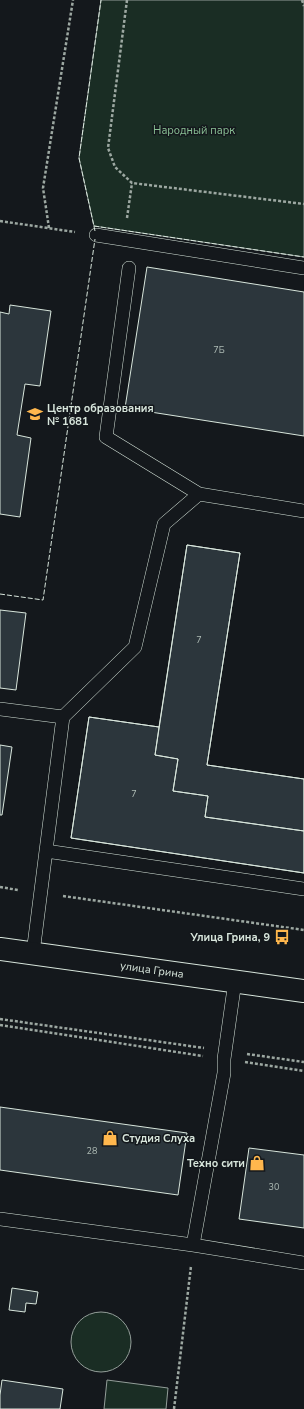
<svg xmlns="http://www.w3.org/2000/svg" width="304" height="1409" font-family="'Nunito Sans',sans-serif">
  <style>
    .green { fill: #1a2d24; stroke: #939e99 }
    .building { fill: #2c363c; stroke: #d8e6dc }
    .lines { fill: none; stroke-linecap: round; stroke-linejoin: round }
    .service-casing { stroke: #d8e6dc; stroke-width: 14 }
    .tertiary-casing { stroke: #d8e6dc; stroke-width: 24 }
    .path { stroke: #9da8a2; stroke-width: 2.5; stroke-dasharray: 3 2; stroke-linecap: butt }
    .service { stroke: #14181c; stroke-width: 13 }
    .tertiary { stroke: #14181c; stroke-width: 22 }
    .fence { stroke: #d8e6dc; stroke-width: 1; stroke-dasharray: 5 2; stroke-linecap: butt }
    .labels { text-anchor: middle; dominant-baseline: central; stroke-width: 3; stroke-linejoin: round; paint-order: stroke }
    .number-label { font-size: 9px; fill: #adbab4 }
    .park-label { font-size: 11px; fill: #8ac095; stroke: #14181c }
    .poi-label { font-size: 11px; font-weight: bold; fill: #d8e6dc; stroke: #14181c; text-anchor: start }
    .street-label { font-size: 11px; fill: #d8e6dc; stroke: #14181c }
  </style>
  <rect width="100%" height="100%" fill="#14181c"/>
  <path class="green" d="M101,0H304V257L94,226L79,158Z
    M71 1342a30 30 0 1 1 60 0a30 30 0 1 1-60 0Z
    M107,1380L168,1388L166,1409H104Z"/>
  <path class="building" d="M147,267L304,292V436L125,408Z
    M10,305L51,311L40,386L25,384L17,435L31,438L20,517L0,514V312L9,314Z
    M187,545L240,553L207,765L304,779V831L205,817L208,796L173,791L178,759L155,755Z
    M187,545L240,553L207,765L304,779V873L71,838L89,717L159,727Z
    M0,610L26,613L16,690L0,688Z
    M89,717L159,727L155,755L178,759L173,791L208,796L205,817L304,831V873L71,838Z
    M0,745L12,747L2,815H0Z
    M0,1107L187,1133L178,1195L0,1170Z
    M249,1148L304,1155V1228L239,1219Z
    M12,1288L38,1292L36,1304L26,1303L25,1312L9,1310Z
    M2,1380L63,1389L60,1409H0V1395Z"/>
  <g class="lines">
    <defs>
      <path id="service" d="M96,235L304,268
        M129,268L106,437L199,494
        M0,709L63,717
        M46,851L304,889
        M33,953L63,717L135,647L164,524L199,494L304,511
        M0,1219L193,1245L304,1263
        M193,1245L224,1073V1059L235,981"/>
      <path id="tertiary" d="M0,949L304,991"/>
    </defs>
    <use href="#service" class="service-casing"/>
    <use href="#tertiary" class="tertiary-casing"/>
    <path class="path" d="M127,0L108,148L115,167L132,183L304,204
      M302,0L304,6
      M127,218L132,183
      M0,221L75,232
      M49,228L43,188L73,0
      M0,887L18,890
      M63,896L304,930
      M0,1019L204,1048
      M0,1025L203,1056
      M247,1054L304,1062
      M245,1062L304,1071
      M174,1409L191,1266"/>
    <use href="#service" class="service"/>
    <use href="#tertiary" class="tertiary"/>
    <path class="fence" d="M94,226L304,257
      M95,231L79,158L101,0
      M0,594L43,600L95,239"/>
  </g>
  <defs>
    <symbol id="school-bare" viewBox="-9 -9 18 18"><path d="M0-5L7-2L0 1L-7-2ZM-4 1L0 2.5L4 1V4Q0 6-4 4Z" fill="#ffb74d" stroke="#14181c" stroke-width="2.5" paint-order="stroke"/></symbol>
    <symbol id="bus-bare" viewBox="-9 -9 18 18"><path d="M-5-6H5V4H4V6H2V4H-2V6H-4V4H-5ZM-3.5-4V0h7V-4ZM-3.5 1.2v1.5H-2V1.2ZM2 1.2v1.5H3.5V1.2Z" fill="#ffb74d" stroke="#14181c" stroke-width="2.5" paint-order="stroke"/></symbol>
    <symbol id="shop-bare" viewBox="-9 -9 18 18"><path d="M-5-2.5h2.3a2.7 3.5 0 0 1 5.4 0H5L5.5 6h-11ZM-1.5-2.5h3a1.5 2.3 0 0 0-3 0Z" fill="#ffb74d" stroke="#14181c" stroke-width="2.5" paint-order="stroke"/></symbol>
  </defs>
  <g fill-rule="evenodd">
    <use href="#school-bare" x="24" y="403" width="22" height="22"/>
    <use href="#bus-bare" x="271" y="926" width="22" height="22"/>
    <use href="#shop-bare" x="99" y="1127" width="22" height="22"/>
    <use href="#shop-bare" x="246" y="1152" width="22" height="22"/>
  </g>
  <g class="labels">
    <g class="number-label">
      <text x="219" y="350">7Б</text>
      <text x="199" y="640">7</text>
      <text x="134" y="794">7</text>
      <text x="92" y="1151">28</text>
      <text x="274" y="1187">30</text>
    </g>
    <g class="park-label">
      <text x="194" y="130">Народный парк</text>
    </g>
    <g class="poi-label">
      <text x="47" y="408">Центр образования<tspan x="47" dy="13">№ 1681</tspan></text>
      <text x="270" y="937" text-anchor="end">Улица Грина, 9</text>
      <text x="122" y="1138">Студия Слуха</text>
      <text x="245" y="1163" text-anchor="end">Техно сити</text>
    </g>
    <g class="street-label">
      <text transform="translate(152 970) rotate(8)">улица Грина</text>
    </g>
  </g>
</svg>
